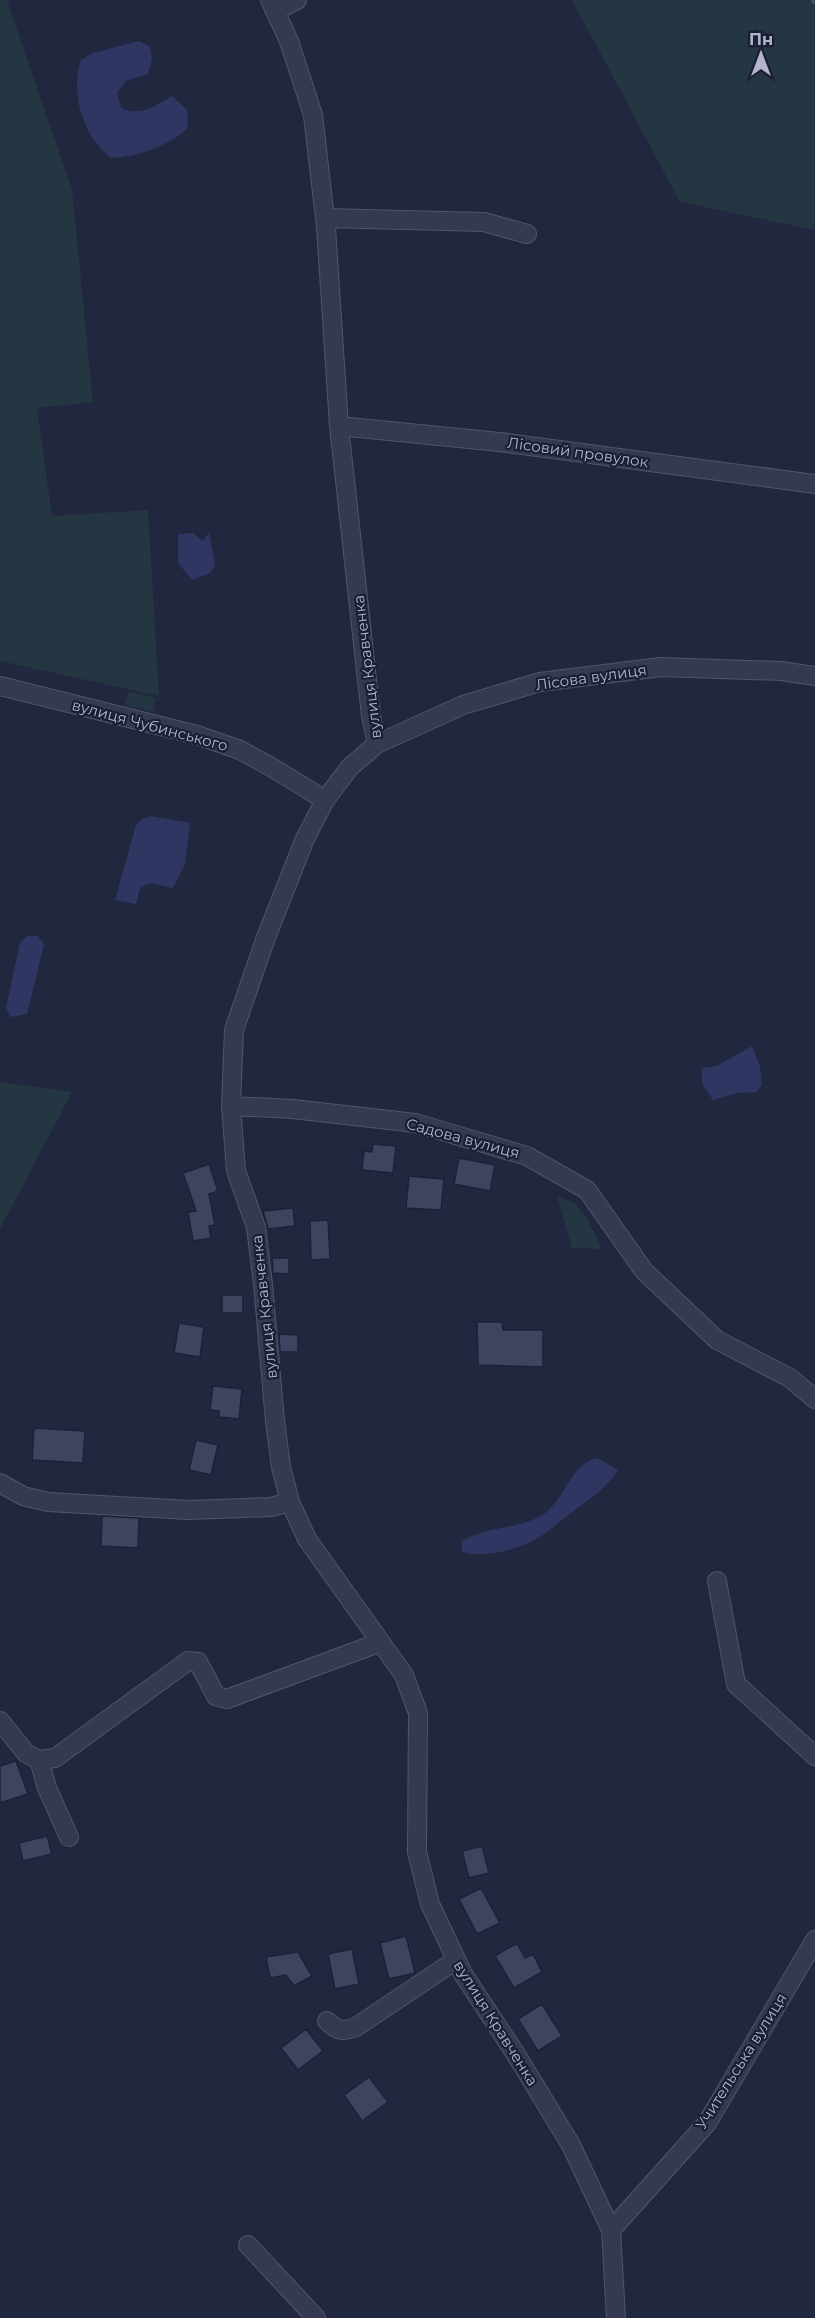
<svg xmlns="http://www.w3.org/2000/svg" width="815" height="2318" font-family="Montserrat,sans-serif">
  <style>
    .green { fill: #243641 }
    .water { fill: #2f3662 }
    .building { fill: #3e4360; stroke: #1d2137; stroke-width: 1.5 }
    .lines { fill: none; stroke-linecap: round; stroke-linejoin: round }
    .minor-casing { stroke: #51556b; stroke-width: 20 }
    .path { stroke: #42535e; stroke-width: 3; stroke-dasharray: 4.5 4.5; stroke-linecap: butt }
    .minor { stroke: #363a50; stroke-width: 18 }
    .labels { text-anchor: middle; dominant-baseline: central; stroke-width: 4.5; stroke-linejoin: round; paint-order: stroke }
    .street-label { font-size: 15px; fill: #b2b5cb; stroke: #1b1f35 }
  </style>
  <rect width="100%" height="100%" fill="#222740"/>
  <path class="green" d="M0,0H7L72,190L93,402L37,408L52,516L148,510L159,696L0,661Z
    M572,0H815V230L680,202Z
    M129,692L156,698L153,712L125,705Z
    M0,1082L72,1092L0,1229Z
    M557,1196L574,1203L586,1217L602,1249L572,1248Z"/>
  <path class="water" d="M139,41L150,47L152,59L148,74L126,81L117,93L121,108C139,117 156,106 172,96L187,110L188,128C166,147 140,156 111,158C83,136 70,94 81,60L93,53Z
    M193,533L202,541L209,533L215,564L211,573L192,580L178,563V534Z
    M151,816L190,823L185,864L173,888L150,883L140,888L136,904L115,900L136,825L142,819Z
    M27,936H38L44,944L27,1014L10,1017L6,1008L20,943Z
    M752,1046L760,1067L762,1085L756,1092L737,1093L713,1100L702,1084V1068L717,1066Z
    M597,1458L618,1470C608,1487 587,1501 571,1513C561,1520 552,1529 541,1536C521,1549 485,1559 462,1552V1541C487,1525 520,1530 544,1514C565,1499 570,1465 597,1458Z"/>
  <path class="building" d="M373,1144L396,1146L393,1173L362,1170L364,1151L372,1152Z
    M459,1158L495,1165L490,1191L454,1184Z
    M209,1164L218,1191L209,1194L215,1225L209,1226L211,1238L193,1241L188,1212L196,1211L183,1173Z
    M409,1176L444,1179L441,1210L406,1208Z
    M293,1208L295,1226L268,1229L263,1211Z
    M328,1220L330,1259L311,1260L310,1221Z
    M272,1258H289V1274L273,1273Z
    M222,1295H243V1313H222Z
    M477,1322H502L503,1330H543V1367L478,1365Z
    M179,1323L204,1327L200,1357L174,1353Z
    M279,1334L298,1335V1352H280Z
    M213,1386L242,1389L239,1419L219,1417V1411L210,1410Z
    M34,1428L85,1431L83,1463L32,1460Z
    M196,1440L218,1445L211,1475L189,1470Z
    M102,1516L139,1518L138,1548L101,1546Z
    M16,1761L28,1794L0,1803V1766Z
    M47,1836L52,1854L23,1861L19,1843Z
    M482,1846L489,1873L469,1878L462,1851Z
    M481,1888L500,1923L477,1934L459,1899Z
    M406,1936L415,1973L389,1979L380,1943Z
    M517,1943L525,1958L533,1954L542,1972L514,1988L495,1956Z
    M352,1949L359,1984L335,1989L328,1954Z
    M298,1952L312,1976L294,1986L286,1975L270,1978L266,1957Z
    M542,2004L562,2036L538,2051L518,2019Z
    M306,2029L323,2051L298,2070L281,2048Z
    M369,2077L388,2102L362,2121L344,2095Z"/>
  <g class="lines">
    <defs>
      <path id="minor" d="M270,0L289,41L313,115L326,227L339,426L371,716L377,744L350,767L325,800L304,841L265,940L234,1030L231,1106L236,1171L256,1227L263,1284L275,1421L281,1467L290,1502L307,1539L404,1675L418,1713L417,1852L430,1904L463,1974L517,2056L571,2145L611,2230L616,2318
        M275,11L297,0
        M325,218L484,222L527,234
        M339,426L499,442L815,484
        M0,686L197,735L240,750L273,768L325,800
        M377,744L463,705L540,682L661,667L781,671L815,676
        M231,1106L293,1109L415,1123L527,1156L587,1190L644,1271L717,1340L790,1378L815,1399
        M0,1483L23,1496L48,1502L189,1510L271,1507L290,1502
        M717,1581L736,1684L815,1756
        M0,1721L26,1753L39,1760L55,1758L188,1661L198,1662L216,1696L227,1699L381,1642
        M39,1760L47,1788L69,1837
        M327,2021C337,2031 343,2032 356,2027L456,1960
        M611,2230L707,2123L815,1940
        M248,2245L316,2318"/>
    </defs>
    <use href="#minor" class="minor-casing"/>
    <path class="path" d="M812,0L815,4"/>
    <use href="#minor" class="minor"/>
  </g>
  <g class="labels">
    <g class="street-label">
      <text transform="translate(578 452) rotate(8)">Лісовий провулок</text>
      <text transform="translate(367 667) rotate(-97)">вулиця Кравченка</text>
      <text transform="translate(591 677) rotate(-8)">Лісова вулиця</text>
      <text transform="translate(150 725) rotate(15)">вулиця Чубинського</text>
      <text transform="translate(463 1138) rotate(15)">Садова вулиця</text>
      <text transform="translate(264 1307) rotate(-96)">вулиця Кравченка</text>
      <text transform="translate(496 2023) rotate(58)">вулиця Кравченка</text>
      <text transform="translate(741 2061) rotate(-58)">Учительська вулиця</text>
    </g>
  </g>
  <g transform="translate(761 54)" stroke="#1b1f35" stroke-width="4.5" paint-order="stroke">
  <path d="M0-4.5L10 22L0 15L-10 22Z" fill="#b2b5cb"/>
  <text y="-9" font-size="16" font-weight="bold" text-anchor="middle" fill="#b2b5cb">Пн</text>
  </g>
</svg>
